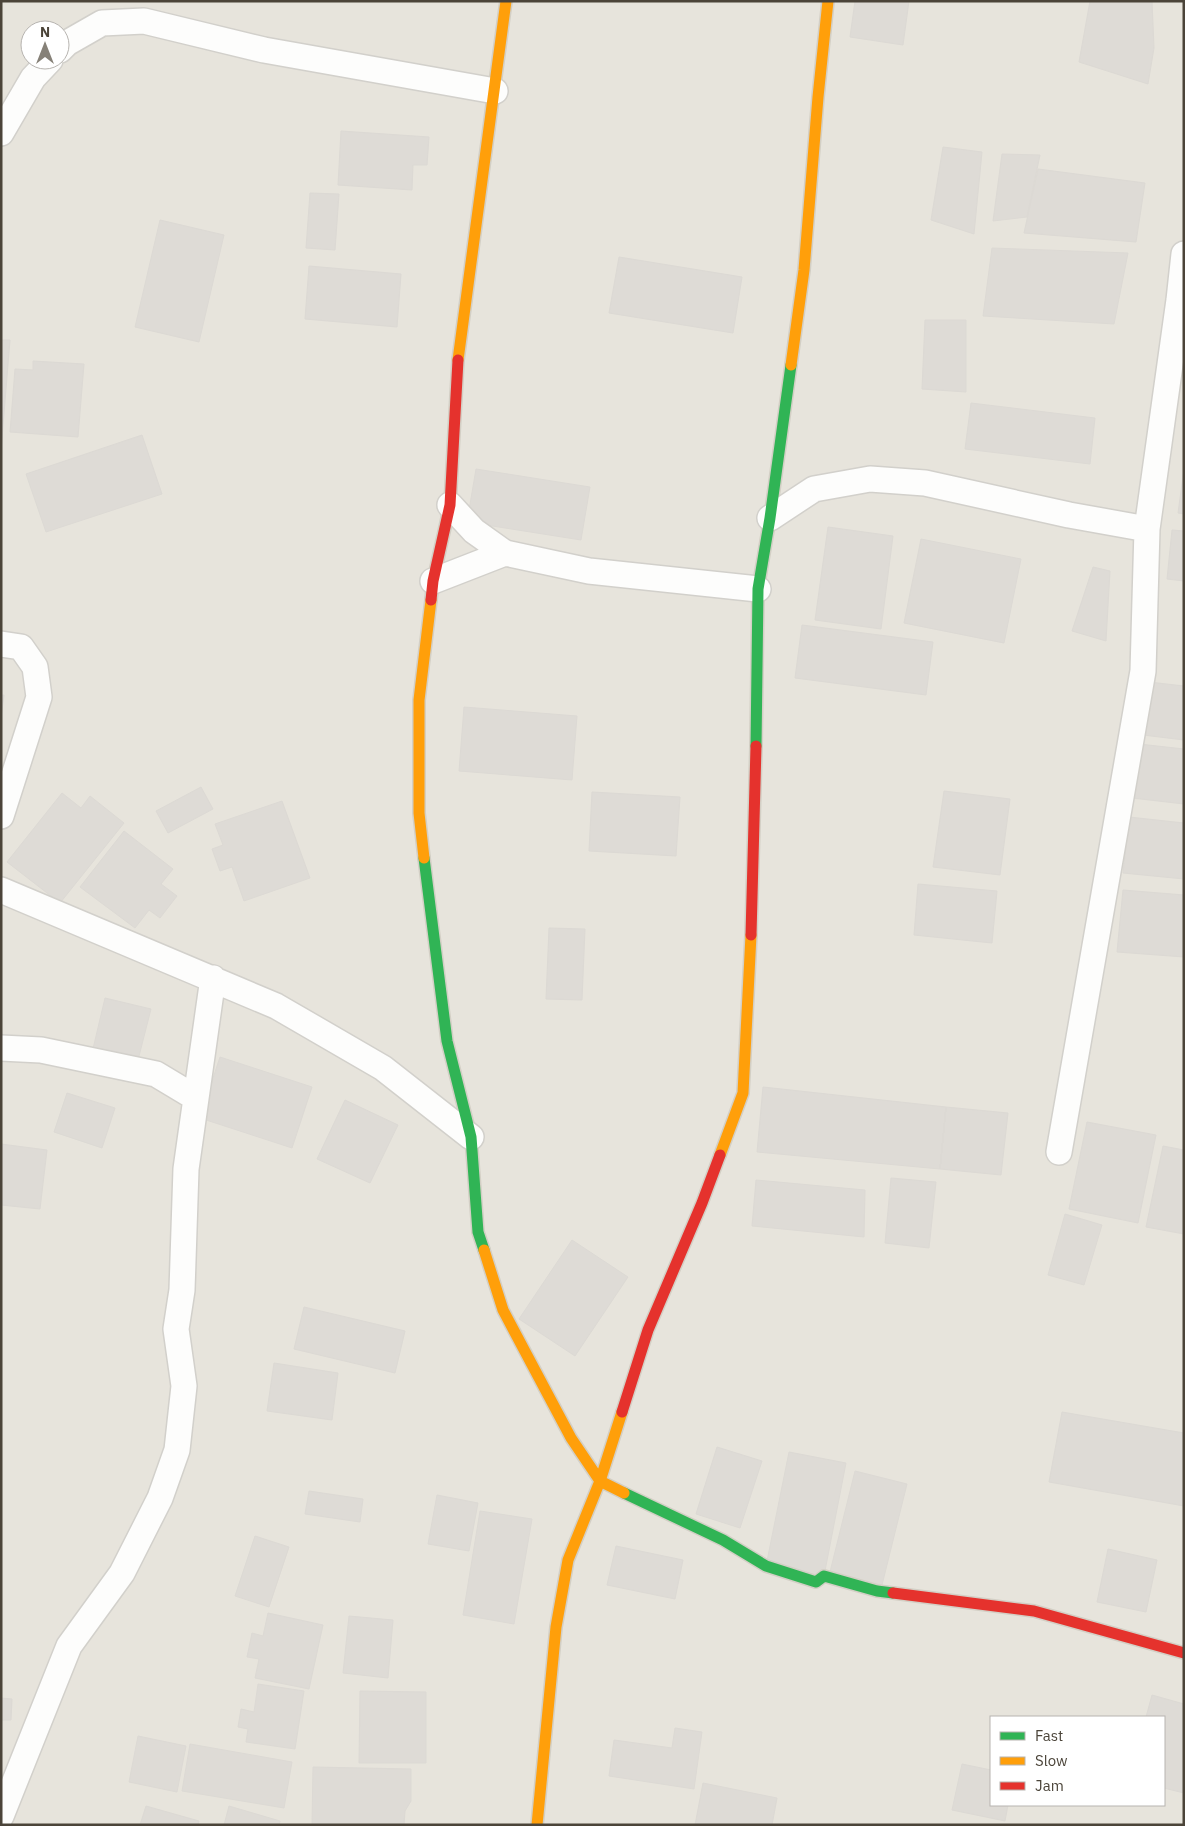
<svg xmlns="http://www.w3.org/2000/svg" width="1185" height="1826" font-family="'IBM Plex Sans',sans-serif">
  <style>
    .residential { fill: #e7e4dc; fill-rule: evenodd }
    .building { fill: #dedbd6; stroke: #dcd9d4 }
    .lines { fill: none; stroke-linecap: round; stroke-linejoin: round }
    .street-casing { stroke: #d2d0cb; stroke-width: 28 }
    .fast-casing { stroke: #d3cfc5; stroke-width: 14 }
    .slow-casing { stroke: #d3cfc5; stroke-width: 14 }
    .jam-casing { stroke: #d3cfc5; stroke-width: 14 }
    .street { stroke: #fdfdfc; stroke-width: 25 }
    .fast { stroke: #30b455; stroke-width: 11 }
    .slow { stroke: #ff9f0a; stroke-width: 11 }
    .jam { stroke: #e5322d; stroke-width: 11 }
  </style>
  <rect width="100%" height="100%" fill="#f4f2ee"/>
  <path class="residential" d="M1,1H1184V1825H1ZM30,30H60V60H30ZM991,1717H1164V1805H991Z"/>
  <path class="building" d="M855,1H909L903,45L850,37Z
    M1090,1H1152L1154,48L1148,84L1079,62Z
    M341,131L429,137L427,165H413L412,190L338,185Z
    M943,147L982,152L974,234L931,220Z
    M1002,154L1040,155L1027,217L993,221Z
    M1038,169L1145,183L1136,242L1024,233Z
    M310,193L339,194L335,250L306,248Z
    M160,220L224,235L199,342L135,327Z
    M992,248L1128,253L1114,324L983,316Z
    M619,257L742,277L733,333L609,313Z
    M309,266L401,274L397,327L305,319Z
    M925,320H966V392L922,389Z
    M1,340H10L1,450Z
    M33,361L84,364L78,437L10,432L15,369L33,370Z
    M971,403L1095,418L1090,464L965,449Z
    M142,435L162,494L46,532L26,474Z
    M476,469L590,487L581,540L467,522Z
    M1184,469V514L1178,513Z
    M828,527L893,536L881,629L815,620Z
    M1172,530L1184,531V581L1167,579Z
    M921,539L1021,559L1004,643L904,623Z
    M1093,567L1110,571L1106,641L1072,631Z
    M802,625L933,642L926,695L795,678Z
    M1149,682L1184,686V740L1143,735Z
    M1,695H4L1,717Z
    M464,707L577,716L572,780L459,771Z
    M1139,744L1184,749V804L1132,798Z
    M201,787L213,809L168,833L156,811Z
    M944,791L1010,799L1000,875L933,867Z
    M592,792L680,797L676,856L589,851Z
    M62,793L81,808L90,796L124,823L60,903L7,862Z
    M282,801L310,878L244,901L232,867L220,871L212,849L223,845L215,824Z
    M1129,817L1184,823V879L1123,873Z
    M124,831L173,869L161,884L177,896L160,918L149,910L135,928L80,887Z
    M918,884L997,891L992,943L914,935Z
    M1123,890L1184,895V957L1117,952Z
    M549,928L585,929L582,1000L546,999Z
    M105,998L151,1009L137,1064L92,1053Z
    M220,1057L312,1087L292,1148L200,1118Z
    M763,1087L946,1107L940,1169L757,1152Z
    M67,1093L115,1108L102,1148L54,1132Z
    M345,1100L398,1125L370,1183L317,1159Z
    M946,1107L1008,1113L1001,1175L940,1169Z
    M1087,1122L1156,1135L1138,1223L1069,1209Z
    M1,1144L47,1150L40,1209L1,1205Z
    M1163,1146L1184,1150V1234L1146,1227Z
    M891,1178L936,1182L929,1248L885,1243Z
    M756,1180L865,1190L864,1237L752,1226Z
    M1065,1214L1102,1225L1084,1285L1048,1275Z
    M572,1240L628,1277L575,1356L519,1319Z
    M304,1307L405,1331L395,1373L294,1349Z
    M274,1363L338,1373L332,1420L267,1411Z
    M1062,1412L1184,1433V1506L1049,1482Z
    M717,1447L762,1461L740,1528L696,1514Z
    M789,1452L846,1463L824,1576L766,1566Z
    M855,1471L907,1484L882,1585L830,1572Z
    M309,1491L363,1499L360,1522L305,1514Z
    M437,1495L478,1503L469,1551L428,1544Z
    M480,1511L532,1519L514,1624L463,1615Z
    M255,1536L289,1547L269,1607L235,1596Z
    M616,1546L683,1560L675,1599L607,1585Z
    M1108,1549L1157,1560L1146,1612L1097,1602Z
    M268,1613L323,1625L309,1689L255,1678L259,1659L247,1657L252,1633L263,1636Z
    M349,1616L393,1620L388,1678L343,1673Z
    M258,1684L304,1691L295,1749L246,1742L248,1729L238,1727L241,1709L254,1712Z
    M360,1691L426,1692V1763H359Z
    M1152,1695L1184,1704V1793L1164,1788V1717H1146Z
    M1,1698L12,1699L11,1720H1Z
    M675,1728L702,1732L694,1789L609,1776L614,1740L672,1748Z
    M138,1736L186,1746L177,1792L129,1782Z
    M190,1744L292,1762L284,1808L182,1791Z
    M962,1764L991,1770V1805H1008L1005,1821L952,1810Z
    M313,1767L411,1769V1801L405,1811L404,1825H312Z
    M703,1783L777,1798L772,1825H695Z
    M146,1806L199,1821L198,1825H140Z
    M229,1806L280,1821L279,1825H224Z"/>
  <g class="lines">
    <defs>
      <path id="street" d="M60,50L67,43L102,23L144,21L264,50L495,91
        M1,133L33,78L50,60
        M450,505L474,531L505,553L589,571L758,589
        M770,518L814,489L870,479L925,483L1069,515L1147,529
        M433,581L505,553
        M1,644L21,647L35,667L39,697L1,816
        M1,890L276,1006L383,1068L471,1137
        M1,1048L41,1050L156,1074L196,1098
        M1059,1152L1143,671L1147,529L1179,300L1184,254
        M1,1816L69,1646L122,1573L160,1498L177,1450L184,1386L176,1329L182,1290L186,1169L213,978"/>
      <path id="fast" d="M756,746L758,589L770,518L791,365
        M424,858L447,1041L471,1137L478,1232L484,1250
        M624,1493L723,1540L766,1566L816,1582L824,1576L877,1591L893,1593"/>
      <path id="slow" d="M458,360L506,1
        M791,365L804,270L818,97L828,1
        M424,858L419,813V700L431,600
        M720,1155L743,1093L751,935
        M484,1250L503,1310L571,1438L600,1481L624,1493
        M537,1825L556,1627L568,1560L600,1481L622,1412"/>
      <path id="jam" d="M431,600L433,581L450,505L458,360
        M751,935L756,746
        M622,1412L648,1330L702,1203L720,1155
        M893,1593L1034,1611L1184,1653"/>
    </defs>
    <use href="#street" class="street-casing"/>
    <use href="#fast" class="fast-casing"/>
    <use href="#slow" class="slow-casing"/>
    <use href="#jam" class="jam-casing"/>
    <use href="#street" class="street"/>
    <use href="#fast" class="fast"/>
    <use href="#slow" class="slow"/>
    <use href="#jam" class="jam"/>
  </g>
  <rect width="1185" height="1826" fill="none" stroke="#4b4439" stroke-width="5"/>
  <rect x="990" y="1716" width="175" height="90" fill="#ffffff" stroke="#b7b4b0"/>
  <rect x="1000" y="1732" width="25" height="8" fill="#30b455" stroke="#b7b4b0"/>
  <text x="1035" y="1741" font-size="15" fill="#4b4439">Fast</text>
  <rect x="1000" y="1757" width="25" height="8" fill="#ff9f0a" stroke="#b7b4b0"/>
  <text x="1035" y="1766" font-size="15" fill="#4b4439">Slow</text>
  <rect x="1000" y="1782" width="25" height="8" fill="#e5322d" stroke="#b7b4b0"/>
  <text x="1035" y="1791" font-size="15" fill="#4b4439">Jam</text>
  <g transform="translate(45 45)"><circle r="24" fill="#ffffff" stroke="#b7b4b0"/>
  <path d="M0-4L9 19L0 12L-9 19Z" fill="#868178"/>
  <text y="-8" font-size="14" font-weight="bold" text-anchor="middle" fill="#4b4439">N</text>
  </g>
</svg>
